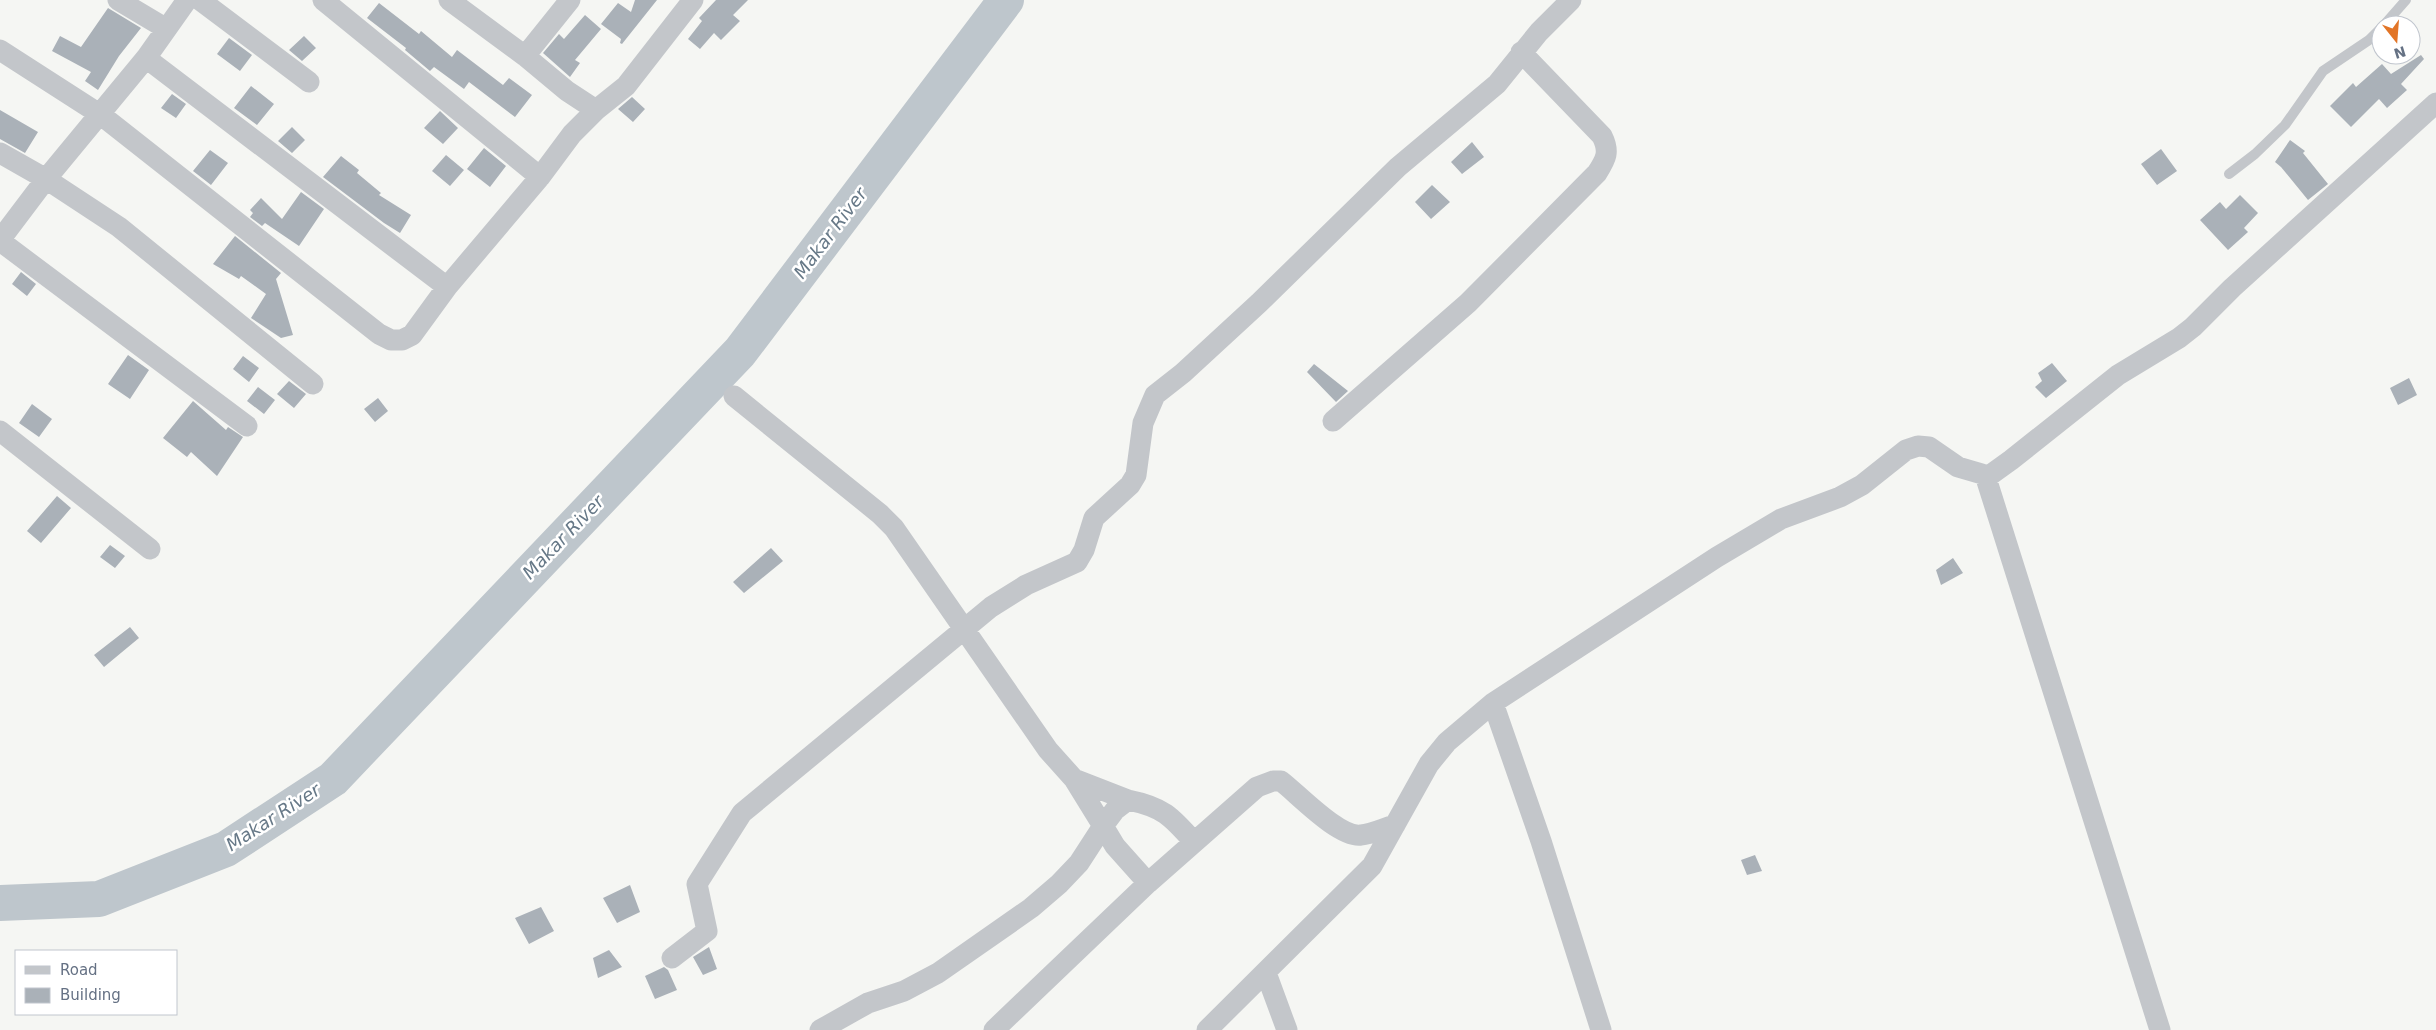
<svg xmlns="http://www.w3.org/2000/svg" width="2436" height="1030" font-family="'DejaVu Sans',sans-serif">
  <style>
    .lines { fill: none; stroke-linecap: round; stroke-linejoin: round }
    .river { stroke: #bec6cc; stroke-width: 36 }
    .building { fill: #aab1b8 }
    .lane { stroke: #c3c6ca; stroke-width: 10 }
    .street { stroke: #c3c6ca; stroke-width: 21 }
    .labels { text-anchor: middle; dominant-baseline: central; stroke-width: 5; stroke-linejoin: round; paint-order: stroke }
    .water-label { font-size: 18px; font-style: italic; fill: #667887; stroke: #fff }
  </style>
  <rect width="100%" height="100%" fill="#f5f6f3"/>
  <g class="lines">
    <path class="river" d="M0,903L99,899L226,849L333,779L740,352L1006,0"/>
  </g>
  <path class="building" d="M635,0H657L622,44L620,43L621,39L601,24L618,3L631,12Z
    M716,0H748L733,15L740,21L721,40L714,33L700,49L688,39L702,21L699,18Z
    M379,3L419,34L421,31L452,57L457,50L503,85L509,78L532,95L515,117L469,82L464,89L434,67L430,71L405,50L406,48L367,18Z
    M108,8L141,28L119,56L98,90L85,81L91,72L52,51L60,36L81,47Z
    M585,15L601,29L575,60L580,63L570,77L543,53L559,34L564,39Z
    M304,36L316,48L302,61L289,50Z
    M229,38L252,55L240,71L217,54Z
    M2421,55L2424,59L2401,84L2407,90L2387,108L2379,99L2351,127L2330,106L2353,83L2356,87L2382,64L2391,74Z
    M251,86L274,104L257,125L234,108Z
    M172,94L186,104L176,118L161,108Z
    M632,97L645,109L633,122L618,109Z
    M0,110L38,132L25,153L0,139Z
    M440,111L458,128L443,144L424,128Z
    M292,127L305,140L292,153L278,141Z
    M2290,140L2305,151L2303,153L2328,184L2308,200L2281,167L2275,162Z
    M1472,142L1484,157L1462,174L1451,162Z
    M484,148L506,166L490,187L467,169Z
    M2161,149L2177,171L2157,185L2141,164Z
    M210,150L228,163L211,185L193,171Z
    M446,155L464,170L450,186L432,171Z
    M341,156L359,170L357,173L381,193L379,195L411,215L400,233L384,223L323,177Z
    M1432,185L1450,202L1431,219L1415,202Z
    M301,192L324,209L299,246L265,223L262,226L250,217L253,213L250,210L261,198L282,219Z
    M2240,195L2258,213L2244,228L2248,232L2228,250L2200,220L2220,202L2226,209Z
    M235,236L281,273L276,279L293,335L281,338L251,318L266,294L241,276L239,279L213,264Z
    M21,272L36,284L27,296L12,284Z
    M128,355L149,370L130,399L108,384Z
    M243,356L259,368L249,382L233,369Z
    M2052,363L2067,381L2046,398L2035,387L2042,381L2038,373Z
    M1314,364L1348,391L1336,402L1307,372Z
    M2409,378L2417,395L2398,405L2390,388Z
    M289,381L306,394L294,408L277,394Z
    M258,387L275,400L264,414L247,401Z
    M378,398L388,411L375,422L364,409Z
    M193,401L226,430L228,427L243,437L217,476L191,452L187,457L163,438Z
    M32,404L52,419L39,437L19,423Z
    M57,496L71,508L41,543L27,531Z
    M110,545L125,556L115,568L100,557Z
    M771,548L783,561L744,593L733,582Z
    M1953,558L1963,573L1941,585L1936,570Z
    M130,627L139,638L104,667L94,655Z
    M1755,855L1762,871L1747,875L1741,860Z
    M630,885L640,912L617,923L603,898Z
    M541,907L554,931L529,944L515,918Z
    M709,947L717,969L703,975L693,957Z
    M609,950L622,967L598,978L593,958Z
    M664,967L668,970L677,990L655,999L645,976Z"/>
  <g class="lines">
    <path class="lane" d="M2384,25L2406,0
      M2229,174L2255,154L2285,125L2323,71L2369,40L2381,28"/>
    <path class="street" d="M118,0L165,28
      M200,0L309,82
      M323,0L540,177L572,134L596,110
      M449,0L525,56L567,91L596,110L626,86L693,0
      M0,50L101,115L379,334L391,340H402L412,335L447,287L540,177
      M525,56L570,0
      M146,58L447,287
      M0,153L46,179L119,227L313,384
      M0,240L46,179L146,58L187,0
      M0,241L247,426
      M734,396L880,514L894,528L1048,750L1074,779L1103,826L1079,863L1059,884L1031,908L938,973L904,991L868,1003L820,1030
      M1333,421L1468,303L1597,173C1606,159 1610,152 1602,136L1521,52
      M0,431L150,549
      M1986,478L2011,460L2118,375L2179,338L2193,327L2232,288L2436,103
      M1493,703L1541,841L1601,1030
      M1074,779L1128,800
      M1148,883L1115,846L1103,826L1115,810L1128,800C1163,807 1171,816 1194,842
      M672,958L707,931L697,884L742,813L991,607L1026,585L1077,562L1084,550L1094,518L1130,485L1136,475L1143,423L1155,395L1183,373L1259,303L1398,167L1497,84L1539,32L1571,0
      M1266,973L1287,1030
      M994,1030L1148,883L1257,787L1273,781H1281C1298,794 1339,838 1361,835C1372,834 1384,828 1395,825
      M1207,1030L1372,866L1429,764L1447,742L1493,703L1717,557L1781,519L1840,497L1862,485L1906,450L1918,446L1929,447L1958,467L1982,474L1986,478L2160,1030"/>
  </g>
  <g class="labels">
    <g class="water-label">
      <text transform="translate(830 233) rotate(-53)">Makar River</text>
      <text transform="translate(563 537) rotate(-46)">Makar River</text>
      <text transform="translate(273 817) rotate(-33)">Makar River</text>
    </g>
  </g>
  <rect x="15" y="950" width="162" height="65" fill="#ffffff" stroke="#c1c6ce"/>
  <rect x="25" y="966" width="25" height="8" fill="#c3c6ca" stroke="#c1c6ce"/>
  <text x="60" y="975" font-size="15" fill="#657184">Road</text>
  <rect x="25" y="988" width="25" height="15" fill="#aab1b8" stroke="#c1c6ce"/>
  <text x="60" y="1000" font-size="15" fill="#657184">Building</text>
  <g transform="translate(2396 40) rotate(163)"><circle r="24" fill="#ffffff" stroke="#c1c6ce"/>
  <path d="M0-4L9 19L0 12L-9 19Z" fill="#e27527"/>
  <text y="-8" font-size="14" font-weight="bold" text-anchor="middle" fill="#657184">N</text>
  </g>
</svg>
